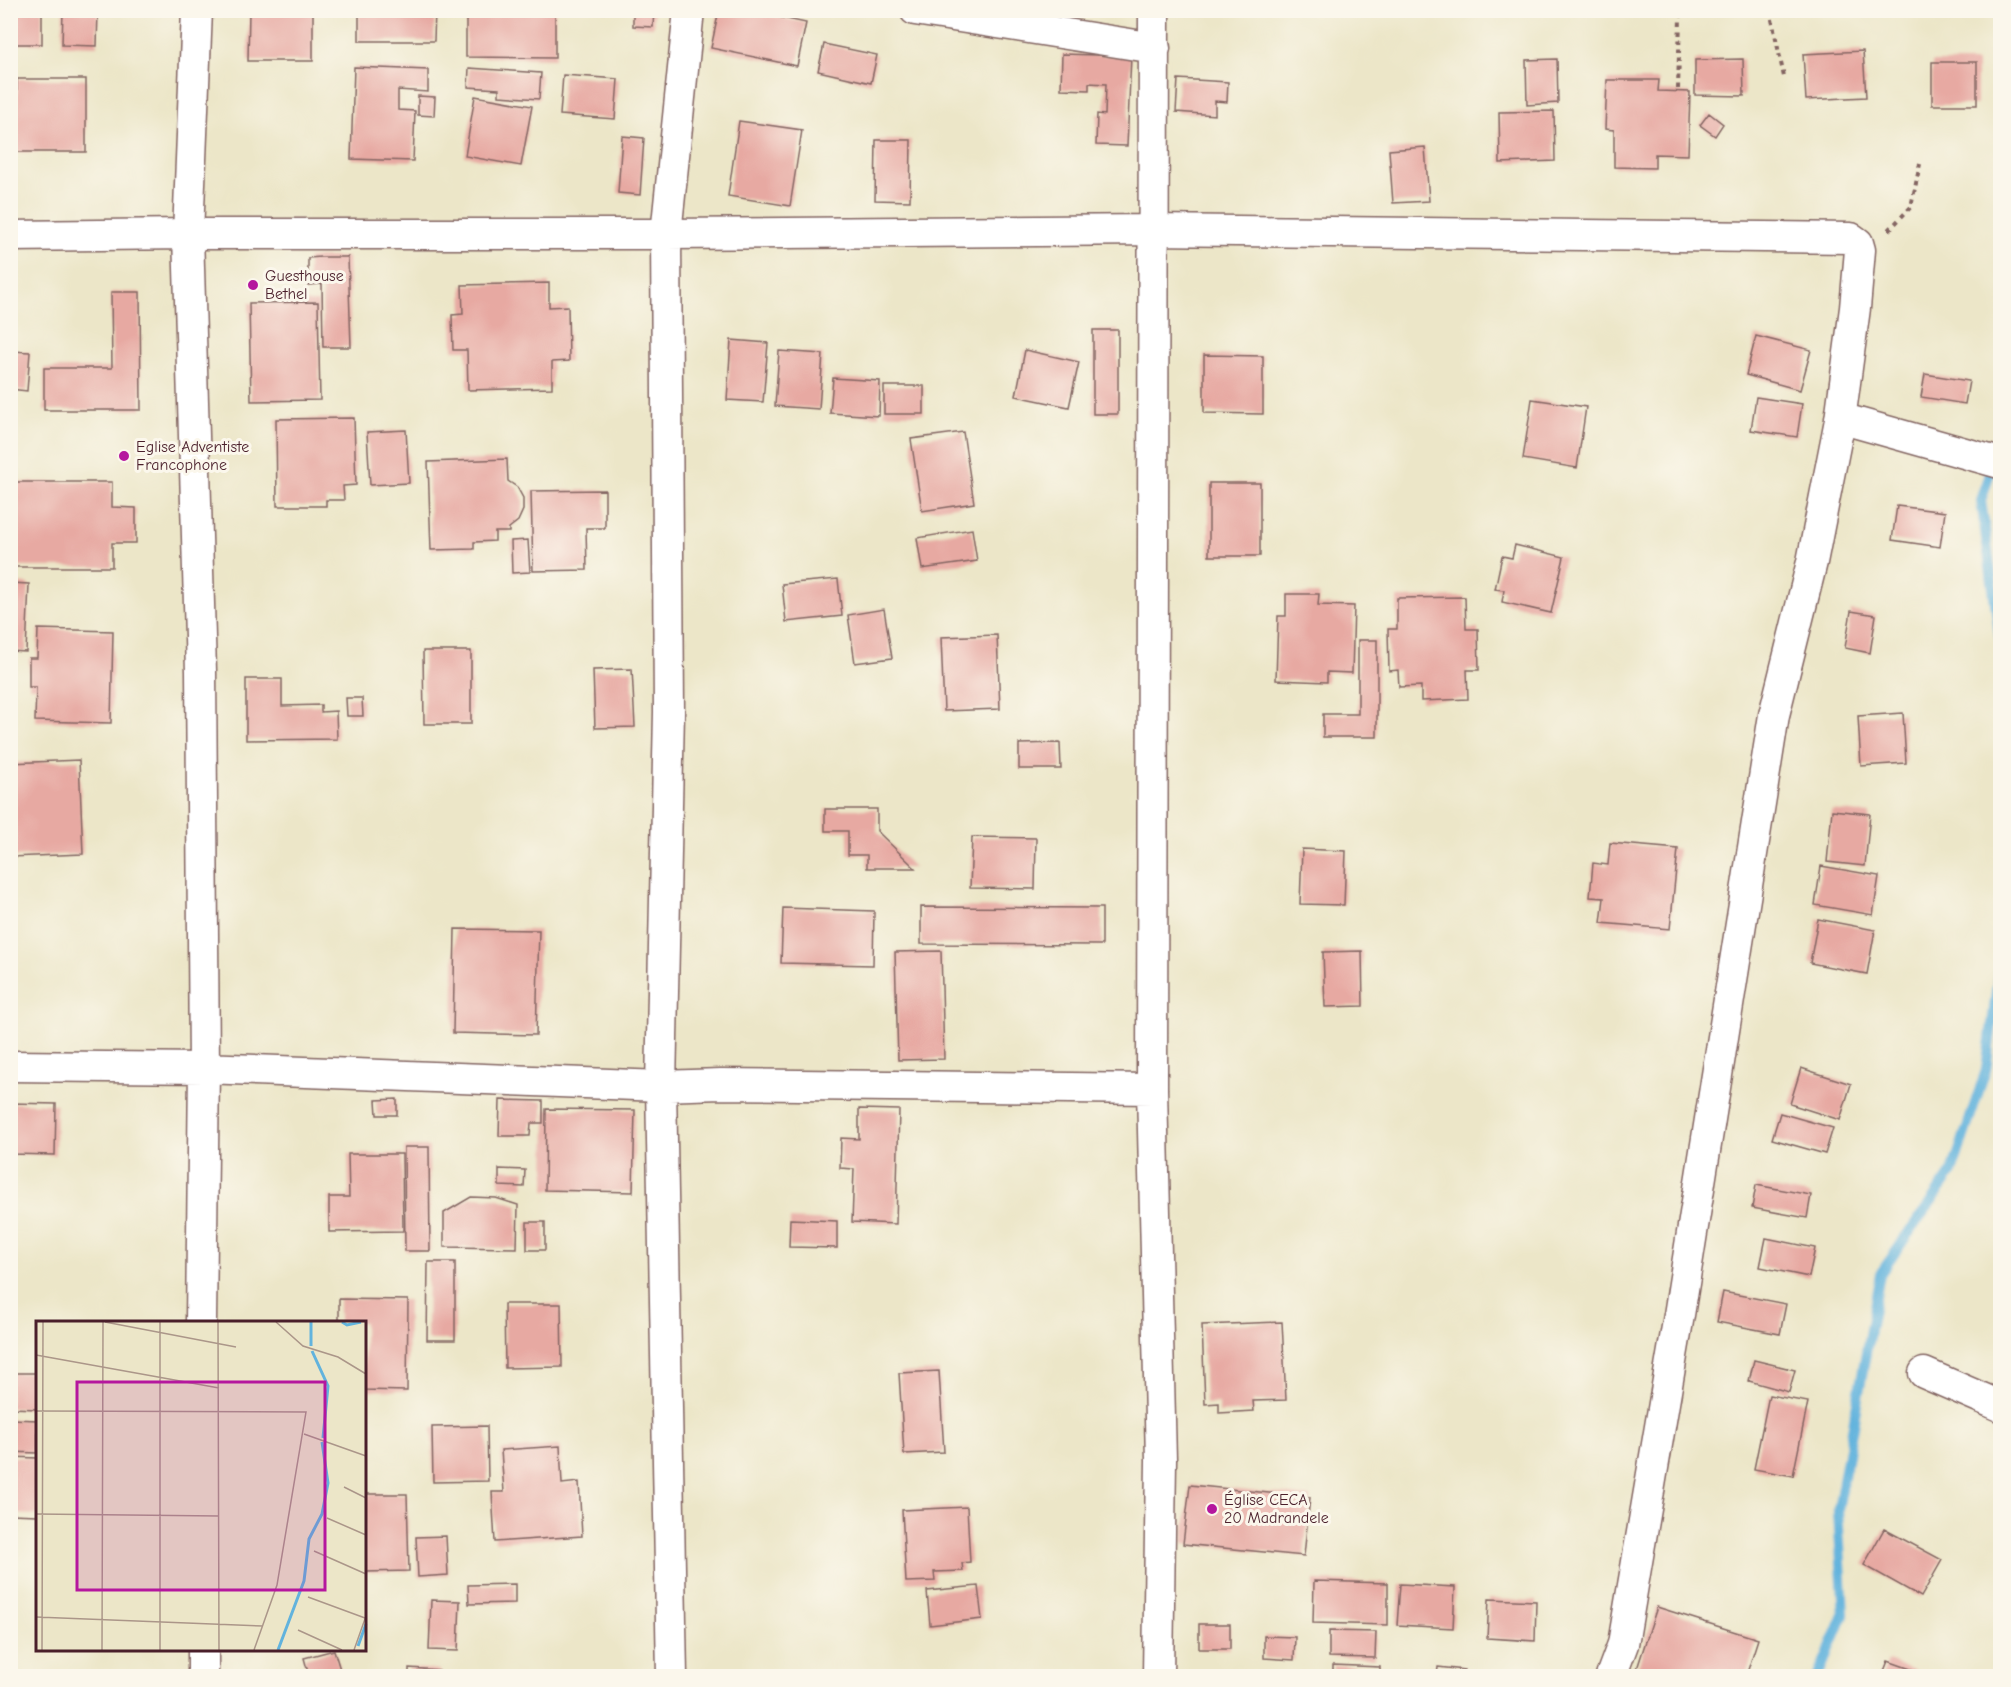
<svg xmlns="http://www.w3.org/2000/svg" width="2011" height="1687" font-family="'Comic Neue',sans-serif">
  <style>
    .lines { fill: none; stroke-linecap: round; stroke-linejoin: round }
    .stream { stroke: #62b3dd; stroke-width: 10 }
    .building { fill: #e7a9a2 }
    .minor-casing { stroke: #836562; stroke-width: 33 }
    .path { stroke: #836562; stroke-width: 4; stroke-dasharray: 4.5 4.5; stroke-linecap: butt }
    .minor { stroke: #fff; stroke-width: 30 }
    .poi-dot { fill: #b5179e; stroke: #fbf7ec; stroke-width: 2 }
    .labels { text-anchor: middle; dominant-baseline: central; stroke-width: 6; stroke-linejoin: round; paint-order: stroke }
    .poi-label { font-size: 16px; fill: #4a1f2b; stroke: #fbf7ec; text-anchor: start }
    .inset-river { fill: none; stroke: #62b3dd; stroke-width: 3 }
    .inset-road { fill: none; stroke: #ab9689; stroke-width: 1.5 }
    .view { fill: #b5179e; fill-opacity: 0.15; stroke: #b5179e; stroke-width: 3 }
    .inset-edge { fill: none; stroke: #4a1f2b; stroke-width: 3 }
  </style>
  <rect width="100%" height="100%" fill="#fbf7ec"/>
  <filter id="ink" filterUnits="userSpaceOnUse"><feTurbulence type="fractalNoise" baseFrequency=".0167" numOctaves="2"/><feDisplacementMap in="SourceGraphic" scale="12" xChannelSelector="R" yChannelSelector="G"/><feConvolveMatrix kernelMatrix="1 2 1 2 8 2 1 2 1" color-interpolation-filters="sRGB"/></filter>
  <filter id="wash" filterUnits="userSpaceOnUse"><feTurbulence type="fractalNoise" baseFrequency=".008" numOctaves="4" result="noise"/><feDisplacementMap in="SourceGraphic" scale="24" xChannelSelector="R" yChannelSelector="G"/><feGaussianBlur stdDeviation="1.35" result="paint"/><feColorMatrix in="noise" values="0 0 0 0 0 0 0 0 0 0 0 0 0 0 0 0 0 1.4 0 .05"/><feComposite in="paint" operator="in"/></filter>
  <g filter="url(#wash)">
    <rect width="100%" height="100%" fill="#ece6c8"/>
    <g class="lines">
      <path class="stream" d="M2000,440L1981,501L2000,639
        M1818,1676L1844,1615L1838,1510L1880,1274L1952,1172L1986,1070L2000,962"/>
    </g>
    <g id="blocks">
      <path class="building" d="M10,10H42V44H10Z
        M63,10H98L97,46L62,45Z
        M249,10H313V61H248Z
        M359,10H435L434,41H359Z
        M466,10H555V58L466,57Z
        M633,10H654L653,27L633,26Z
        M719,10H746L806,23L797,66L711,48Z
        M824,44L877,55L871,83L818,71Z
        M1863,51L1866,97L1806,100L1803,54Z
        M1062,54L1131,56L1127,146L1096,145L1097,114L1105,115L1106,84L1089,83V90L1061,89Z
        M1557,59L1558,103L1527,105L1526,60Z
        M1743,59L1744,96L1695,95V60Z
        M1932,62H1977V105H1932Z
        M354,67L428,70V92L398,90V110L415,111L413,161L351,159Z
        M469,68L541,73L539,99L499,96V89L468,87Z
        M563,75L618,79L615,119L560,115Z
        M17,79H86V152H17Z
        M1178,79L1228,82L1227,102L1215,101V115L1176,112Z
        M1607,80H1659L1658,91L1690,92L1688,155L1655,154V168L1614,167V130L1605,129Z
        M418,96L435,97L434,116L418,115Z
        M475,96L532,106L521,166L465,156Z
        M1554,111L1555,161L1500,163L1499,112Z
        M1709,113L1723,124L1715,136L1700,125Z
        M739,121L802,130L790,206L728,196Z
        M622,136L644,138L640,195L618,193Z
        M876,140H911L910,201L875,200Z
        M1425,147L1429,201L1393,203L1389,150Z
        M321,257H348L351,347H323L322,284L308,285V258Z
        M549,283V307L568,306L569,361L552,362V388L468,390L467,350H453L452,315L463,314L462,285Z
        M111,292H140L141,410H44V368H112Z
        M318,302L320,400L251,401L249,303Z
        M1093,330H1118V414H1093Z
        M1756,336L1811,350L1800,390L1746,375Z
        M731,340L768,343L763,402L727,400Z
        M1025,350L1079,362L1069,407L1016,396Z
        M10,351L30,352L27,391L10,389Z
        M779,351L823,354L819,409L775,406Z
        M1204,355L1263,356V414L1204,413Z
        M1925,374L1969,381L1965,404L1921,397Z
        M833,378L880,381L879,416L830,413Z
        M884,386H924V414H884Z
        M1756,397L1802,404L1797,437L1751,430Z
        M1532,399L1586,407L1577,468L1523,459Z
        M354,418L356,485L343,486L344,500H326V506H277L276,419Z
        M406,430L409,483L370,485L367,432Z
        M963,432L974,503L922,511L911,439Z
        M507,459L508,481L517,487L523,498V510L518,521L509,528V532H495V541L474,542V549L431,550L428,462Z
        M10,482H112V507L136,508V543H112V567H10Z
        M1209,483H1260V556H1209Z
        M605,490V528H586L587,570L533,571L531,491Z
        M1897,506L1945,512L1940,547L1892,540Z
        M972,529L977,561L922,569L917,538Z
        M528,540L530,572L512,573L511,541Z
        M1515,545L1564,557L1551,613L1502,602L1504,590L1495,589L1502,556L1512,558Z
        M838,579L842,616L786,622L782,584Z
        M10,583L29,584L26,652L10,651Z
        M1286,594H1319L1318,605L1354,606L1352,673L1327,672V682L1276,680L1278,616H1286Z
        M1465,597L1466,629H1478L1479,670H1467L1468,699L1421,701V686L1399,687L1398,670L1389,671L1388,629H1397V598Z
        M884,609L892,658L855,663L848,615Z
        M1851,611L1876,615L1870,653L1845,648Z
        M38,629L113,631L111,723L35,721L36,687H29V658H37Z
        M997,635L1000,709L944,711L941,637Z
        M1358,640H1377V737H1323V714H1358Z
        M423,651H471V724H424Z
        M632,669L635,727L595,728L593,670Z
        M246,679H282V706L321,705V712L336,711L337,739L246,740Z
        M346,698H362L363,716H347Z
        M1903,713L1906,763L1861,766L1858,716Z
        M1060,743L1061,769H1019V744Z
        M79,760L83,854L10,857V763Z
        M825,809H877V831L915,868H867V855H848V831H825Z
        M1832,810L1870,814L1865,866L1827,862Z
        M972,837L1036,838L1035,889L970,888Z
        M1610,843L1678,849L1670,929L1601,923L1604,898L1590,897L1593,863L1608,865Z
        M1302,849L1346,851L1344,905L1300,904Z
        M1821,866L1879,876L1873,915L1815,905Z
        M921,907L1102,908V945L921,944Z
        M783,908L874,911L873,965L781,963Z
        M10,909H14V950H10Z
        M1818,919L1875,930L1867,974L1810,963Z
        M455,929L539,930L536,1035L453,1033Z
        M941,951L944,1059L898,1060L895,952Z
        M1362,951L1363,1006L1325,1007L1323,952Z
        M1801,1068L1851,1084L1840,1120L1790,1104Z
        M397,1099V1115H377L376,1100Z
        M500,1100L543,1101V1123H531L530,1136H499Z
        M10,1103L56,1104L55,1155L10,1154Z
        M546,1109L635,1110L633,1192L545,1190Z
        M859,1109L899,1110L896,1224L852,1222L854,1169L840,1168L841,1138L859,1139Z
        M1780,1113L1833,1128L1825,1154L1772,1139Z
        M404,1147H429L430,1251H405Z
        M348,1154H402L403,1231L329,1232V1197H349Z
        M499,1169L525,1170L524,1187L499,1186Z
        M1756,1185L1811,1195L1807,1218L1752,1208Z
        M471,1197L496,1198L518,1205L517,1248L444,1247V1213Z
        M790,1219L837,1221V1248L789,1247Z
        M527,1222H545V1250H527Z
        M1766,1238L1815,1248L1809,1277L1760,1267Z
        M428,1262H455V1340H427Z
        M1723,1292L1786,1304L1780,1334L1717,1322Z
        M339,1299L408,1300L407,1391L364,1390V1322H339Z
        M504,1304H561L562,1367L505,1368Z
        M1282,1322L1286,1400L1253,1401L1254,1411L1219,1413V1403L1205,1404L1202,1325Z
        M1754,1360L1795,1370L1789,1392L1749,1381Z
        M939,1371L944,1452L904,1454L899,1373Z
        M10,1373H38V1409L10,1408Z
        M1769,1395L1808,1402L1793,1476L1754,1469Z
        M10,1419L38,1420V1453L10,1452Z
        M487,1426L488,1481L433,1482L432,1427Z
        M560,1446L562,1484L579,1482L582,1536L495,1542L492,1492H504L501,1450Z
        M10,1457L38,1458V1515L10,1514Z
        M1190,1485L1310,1497L1304,1556L1183,1544Z
        M364,1494H407L409,1571L364,1572Z
        M967,1507L970,1562L962,1563L963,1571L934,1572L935,1581L906,1582L902,1510Z
        M1884,1529L1942,1560L1921,1597L1864,1565Z
        M446,1536L448,1575L418,1577L416,1537Z
        M1314,1581L1388,1583V1625L1313,1623Z
        M515,1584V1603L469,1604L468,1585Z
        M1400,1584L1455,1587L1453,1628L1397,1625Z
        M978,1586L982,1619L930,1625L927,1591Z
        M1489,1599L1536,1601L1535,1641L1487,1638Z
        M431,1600L460,1601L458,1651L429,1650Z
        M1657,1607L1758,1639L1746,1676H1640L1635,1675Z
        M1199,1624H1230V1649H1199Z
        M1329,1631L1376,1632L1375,1658L1329,1657Z
        M1264,1636L1295,1637L1294,1660L1264,1658Z
        M334,1650L342,1676H309L304,1658Z
        M1888,1661L1919,1672L1917,1676H1882Z
        M1333,1665L1380,1667V1676H1333Z
        M1438,1667L1464,1670L1463,1676H1437Z
        M409,1668L439,1670V1676H409Z"/>
    </g>
  </g>
  <g filter="url(#ink)">
    <use href="#blocks" fill-opacity="0" stroke="#836562" stroke-width="1.5"/>
    <g class="lines">
      <defs>
        <path id="minor" d="M197,10L188,234L201,671L204,1068L201,1322
          M915,10L1155,48
          M1154,10L1152,1089L1161,1460L1158,1676
          M10,236L188,234H666L1153,230L1851,238L1858,243L1860,250L1855,308L1840,420L1812,562L1774,715L1679,1315L1623,1644L1611,1676
          M1840,418L2000,463
          M10,1066L204,1068L661,1086L721,1084L1152,1089
          M1924,1373L2000,1406
          M203,1650V1676
          M672,1676L661,1086L669,712L666,234L689,10"/>
      </defs>
      <use href="#minor" class="minor-casing"/>
      <path class="path" d="M1770,10L1784,77
        M1678,89L1680,17L1684,10
        M1889,230L1911,207L1920,164"/>
      <use href="#minor" class="minor"/>
    </g>
  </g>
  <g class="poi-dot">
    <circle cx="253" cy="285" r="6"/>
    <circle cx="124" cy="456" r="6"/>
    <circle cx="1212" cy="1509" r="6"/>
  </g>
  <g class="labels">
    <g class="poi-label">
      <text x="265" y="276">Guesthouse<tspan x="265" dy="18">Bethel</tspan></text>
      <text x="136" y="447">Eglise Adventiste<tspan x="136" dy="18">Francophone</tspan></text>
      <text x="1224" y="1500">Église CECA<tspan x="1224" dy="18">20 Madrandele</tspan></text>
    </g>
  </g>
  <g transform="translate(36 1321)">
    <rect width="330" height="330" fill="#ece6c8"/>
    <path class="inset-river" d="M306,1L311,4L325,1M275,25V1M276,30L292,65L287,117M322,325L330,303M242,329L268,260L273,218L286,193L292,162L286,121"/>
    <path class="inset-road" d="M69,1L200,26M124,1V329M182,1L183,329M240,1L267,25L302,36L330,53M0,34L183,67M0,90L270,91L241,264L218,329M268,113L330,135M308,166L330,177M0,193L183,195M291,197L330,214M278,230L330,253M272,276L329,297M0,296L227,305M262,309L306,329M6,329L7,1M66,329L67,1M318,329L330,295"/>
    <path class="view" d="M41,61H289V269H41Z"/>
    <rect width="330" height="330" class="inset-edge"/>
  </g>
  <rect width="2011" height="1687" fill="none" stroke="#fbf7ec" stroke-width="36"/>
</svg>
